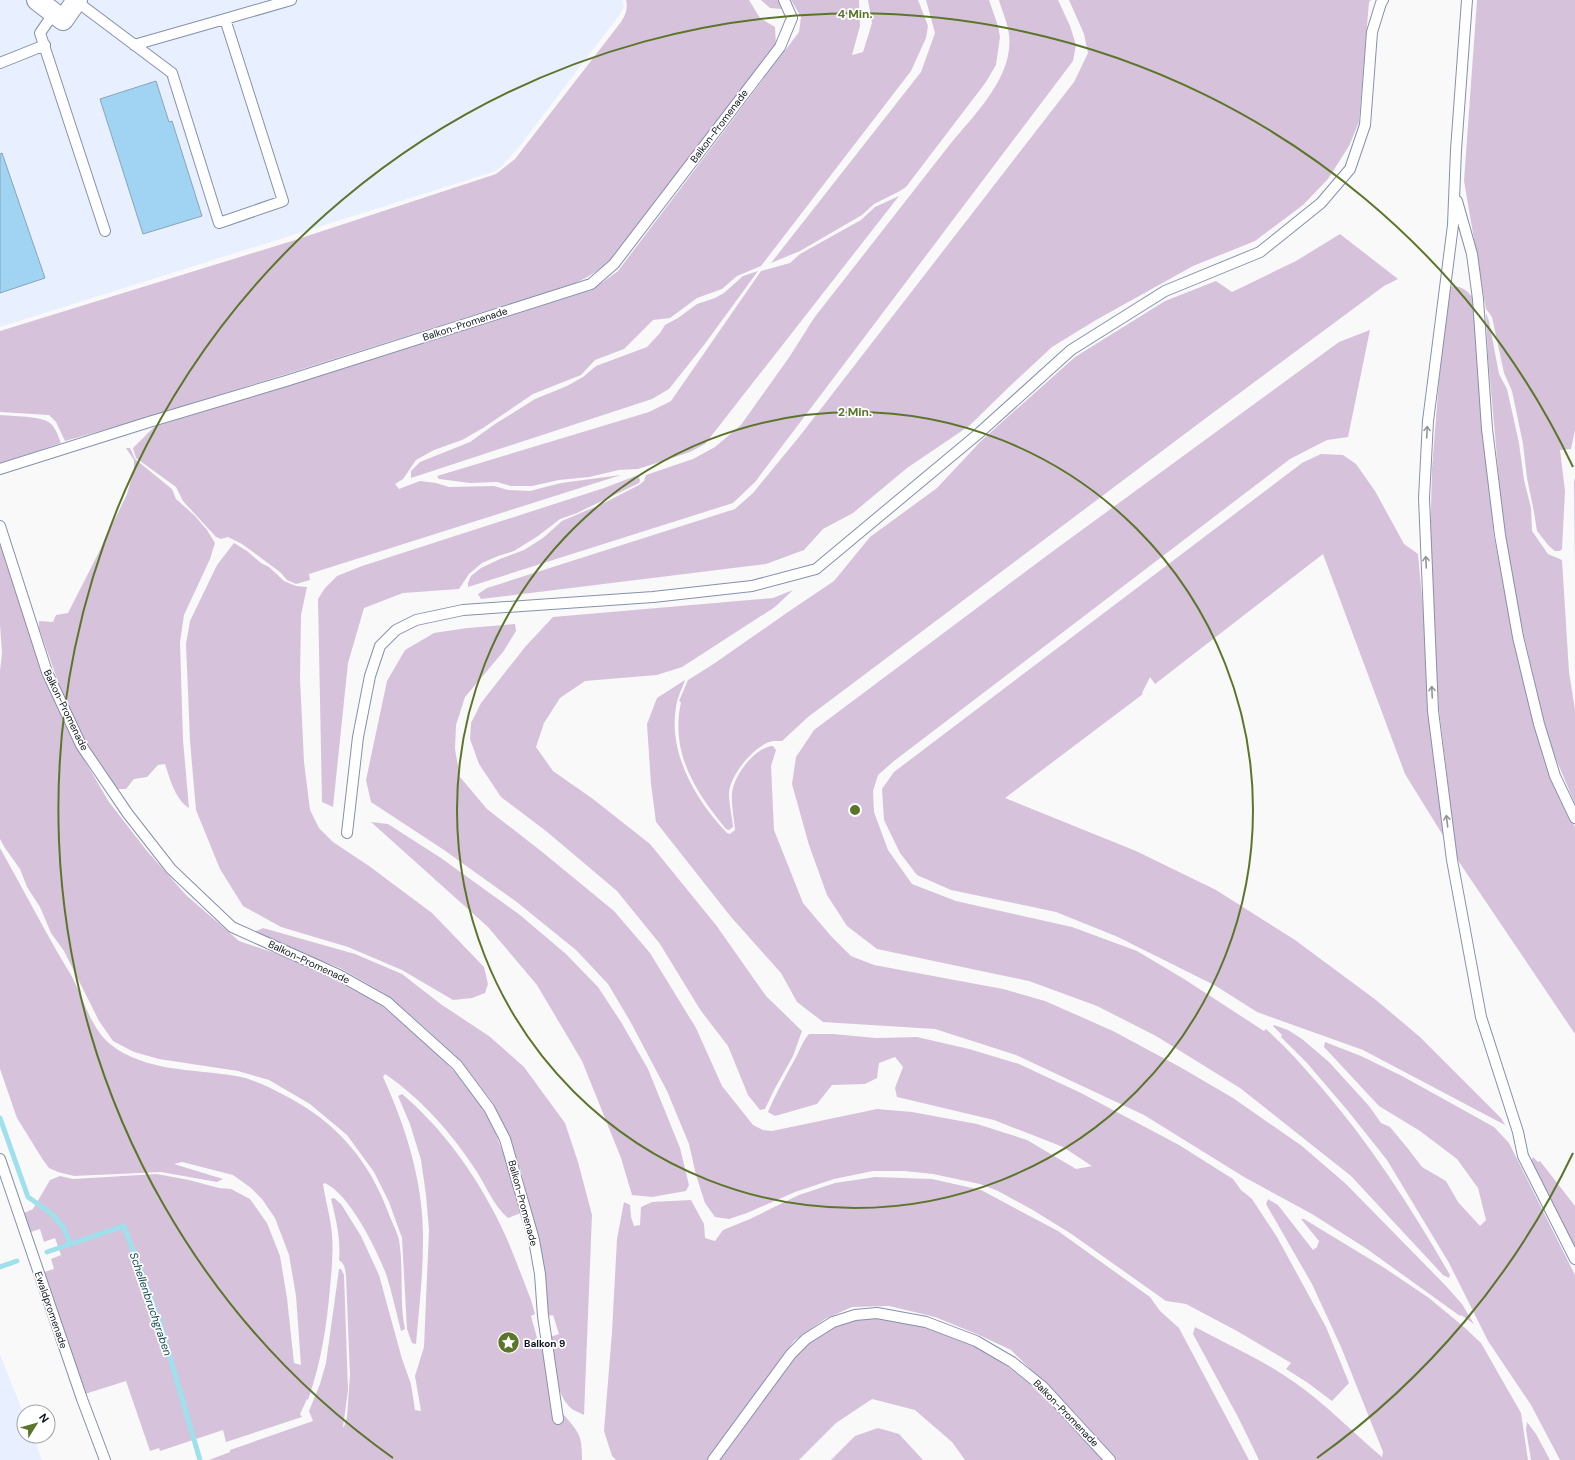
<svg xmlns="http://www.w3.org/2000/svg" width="1575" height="1460" font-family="'DM Sans',sans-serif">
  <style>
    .built { fill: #e8effe }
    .green { fill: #d7c2db }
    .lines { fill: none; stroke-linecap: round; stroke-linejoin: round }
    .stream { stroke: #9ee1ed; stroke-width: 5 }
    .building { fill: #a1d3f3; stroke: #88a5b8 }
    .service-casing { stroke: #8591ac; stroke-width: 12 }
    .minor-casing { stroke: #8591ac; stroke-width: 22 }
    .service { stroke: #fff; stroke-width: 10 }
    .minor { stroke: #fff; stroke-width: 20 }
    .oneway { stroke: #939599 }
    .ring { fill: none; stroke: #5b762a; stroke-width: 2 }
    .labels { text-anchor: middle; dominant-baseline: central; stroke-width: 3.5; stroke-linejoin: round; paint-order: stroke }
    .street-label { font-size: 10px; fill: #0e131d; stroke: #fff }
    .poi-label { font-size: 10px; font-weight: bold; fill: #0e131d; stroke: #fff; text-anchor: start }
    .water-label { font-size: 11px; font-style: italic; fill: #0f4b54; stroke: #fff }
    .centre { fill: #5b762a; stroke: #fff; stroke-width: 2 }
    .ring-label { font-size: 12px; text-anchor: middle; font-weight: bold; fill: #5b762a; stroke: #fff; stroke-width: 3.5; stroke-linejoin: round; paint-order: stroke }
  </style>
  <rect width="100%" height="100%" fill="#f9f9f9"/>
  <path class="built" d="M0,0H622L624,6L620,14L519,147L501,167L493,172L0,327Z
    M0,1354L24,1415V1436H33L42,1460H0Z"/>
  <path class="green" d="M626,0H749L760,18L775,27L776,45L621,249C607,264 594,275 575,283L153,416L65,441L56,422L49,415L0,412V331L295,240L496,174L515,159L621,22C626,14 628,9 626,0Z
    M761,0H780L781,9L770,8Z
    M791,0H859L860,26L852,55L863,52L872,23L868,0H918L928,26L926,38L911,71L761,266L737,276L722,289L697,298L670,318L653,320L624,349L595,360L581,375L533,394L483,428L462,440L434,450L416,460L403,479L395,484L399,489L420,481L436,483L449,487L494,486L508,490L530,491L561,483L621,475L309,574L310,580L296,584L287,580L280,572L242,544L228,537L221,539L216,537L183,501L176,487L136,458L133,448L154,427L592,290L618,271L799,32L801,17Z
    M926,0H989L998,26L1000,37L996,65L986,82L906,187L900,191L874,204L862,215L800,251L771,263L921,72L935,33Z
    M999,0H1058L1070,26L1076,45L1073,61L755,482L733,503L468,587V583L471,576L481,568L500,559L524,550L543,538L562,521L604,503L639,485L644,481L646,475L693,459L715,447L741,425L790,356L814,318L951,143C975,114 1014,76 1009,35C1008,24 1002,11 999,0Z
    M1069,0H1371L1369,2L1359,122L1349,146L1328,179L1303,205L1255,241L1193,266L1096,320L1052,347L1010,386L969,426L907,468L853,513L823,529L804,550L766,564L481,599L478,594L487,588L735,509L753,493L799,437L1074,82L1088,53L1084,34Z
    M1477,0H1575V430L1571,449L1560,450L1565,491L1562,549L1560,551H1555L1549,546L1537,531L1534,512L1527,478L1523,444L1512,391L1504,373L1492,317L1486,309L1464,181Z
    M899,196L705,444L690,452L638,469L619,470L589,477L559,480L532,486H511L497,482L470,483L439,479L437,476L649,412L671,401L761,271L790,263L800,254L861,220L875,207Z
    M1340,234L1398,279L1384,286L1202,421L808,717L782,741C780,741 776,741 773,741C755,744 730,775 729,793C729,804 732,816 733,827L729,830L726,829C695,791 670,753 681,702L679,701L688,680L712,665L788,612L834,581L870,537L937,488L982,440L1075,357L1165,301L1216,281L1232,292L1296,261Z
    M758,271L704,345L669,389L652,399L411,478V471L420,462L470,442L495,424L535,399L567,386L583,377L596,366L647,347L660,333L665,325L678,318L697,304L715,298L724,293L743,276Z
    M1452,286C1464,286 1469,293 1476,301L1484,429L1494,537L1515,640L1554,782L1575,827V1034L1457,859L1439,709L1433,630L1430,554L1432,468L1439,380L1449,289Z
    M1486,313L1489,321L1499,374L1507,389L1519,443L1524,480L1531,508L1532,531L1548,554L1562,560L1569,672L1575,710V804L1548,740L1510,575L1503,525L1488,357Z
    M1370,330L1348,437L1327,440L1290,459L894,761L878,775L873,791L874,812L888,850L912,884L956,901L1072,927L1137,951L1184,979L1264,1031L1266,1029C1286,1047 1304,1067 1321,1087C1371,1145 1412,1209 1450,1275L1449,1278L1443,1275L1351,1176L1240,1088L1156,1036L1097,1006L1029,981L877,949L847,926L827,895L809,845L792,784L796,757L814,730L1045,557L1339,342Z
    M0,415C11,416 42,416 50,423C56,428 58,436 61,443L0,464Z
    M126,448H130L135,459L172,489L176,499L195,516L207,530L215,543L210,559L184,615L180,642L183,740L189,808C175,799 170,779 165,764L158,765L147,777L134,779L126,789H117L89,751L60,687L39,628V621L53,622L56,615L68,613L98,554L127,494L134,470V460Z
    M1321,454L1343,455L1356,464L1375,491L1404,544L1418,554L1444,837L1405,774L1323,554L1155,684L1150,677L1142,693L1143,694L1005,798L1136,851L1216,890L1295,940L1376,1000L1420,1037L1501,1118L1505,1125L1363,1050L1257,1012L1216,986L1118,937L1056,912L951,890L917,875L900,853L884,820L882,789L894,772L1302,463Z
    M638,475L640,480L639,483L577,513L560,519L538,536L514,551L498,556L482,563L469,574L459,589L403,593L364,608L348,663L333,807L322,802L318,599L325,588L337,576L362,566L604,488Z
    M1575,477V569L1574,482Z
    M0,533L42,674L72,739L109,802L147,851L186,895L239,941L281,955L333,979L382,1006L422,1040L456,1073L476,1098L493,1126L510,1172L521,1213L508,1218C494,1206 487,1188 477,1172C453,1135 422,1099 385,1074L383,1077C406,1127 424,1184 423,1241C423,1275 419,1310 416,1344L412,1343L407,1329L402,1238L389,1202L374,1172L347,1135L310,1104L269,1080L238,1071L159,1059L134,1052L113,1041L99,1021L64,951L51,933L40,907L27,887L20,869L5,848L0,839V671L2,653L0,625Z
    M234,543L247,551L261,563L269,567L284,581L296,586L307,587L301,615L300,678L304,762L310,810L319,828L333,842L369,866L432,913L484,967L488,984L485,993L472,998L453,1000L402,970L348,947L281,927L243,906L220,869L196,810L190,741L186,644L190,621L217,565Z
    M793,590L775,607L682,667L657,675L585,681L560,698L544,723L536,747L553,771L593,799L650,844L716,925L766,996L802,1031L793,1056L774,1090L765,1109L760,1110L748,1095L728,1046L701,1011L660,944L617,891L546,831L501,797L479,764L470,739L471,723L481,703L525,647L553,617L773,598Z
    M515,624L516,631L503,652L465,697L456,725L455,749L460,777L487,809L541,851L614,911L650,953L696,1028L722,1086L753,1125L763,1130L772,1131L877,1109L912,1112L977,1124L1027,1140L1076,1169L1092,1166L1063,1147L994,1120L897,1097L895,1088L903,1067L895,1057L879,1063L877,1078L865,1084L832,1085L817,1104L775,1116L768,1112C776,1093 785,1077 795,1059C800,1050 802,1042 809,1034H833L876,1038L917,1037L969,1049L1019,1064L1081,1093L1179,1145L1233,1179L1241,1190L1252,1199L1277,1237L1326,1327L1349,1383L1332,1401L1308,1383L1286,1369L1291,1363L1237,1331L1186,1304L1166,1301L1070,1233L1031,1209L998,1191L980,1184L933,1174L904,1171H873L834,1179L795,1192L747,1213L729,1219L715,1217L705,1203L696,1175L689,1144L667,1091L630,1021L608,984L576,950L518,903L444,850L371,802L366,780L387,681L405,650L434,633L467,628Z
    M685,680C682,689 677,698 676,707C668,753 696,801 727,833L730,834L735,830C734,818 731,804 732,793C734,775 755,747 773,746L776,750L771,766L774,830L803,903L830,935L851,956L874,965L1003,989L1045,1001L1113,1031L1180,1067L1233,1098L1302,1146L1346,1184L1446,1286L1462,1304L1474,1324L1461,1315L1460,1316L1367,1249L1312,1214L1244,1177L1144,1115L1016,1055L935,1029L823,1022L797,1002L781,973L731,917L656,822L651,784L647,724L657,698Z
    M371,822L388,824L441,858L520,915L566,954L598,987L621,1022L648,1069L680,1148L689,1185L686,1191L652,1197L632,1195L621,1158L582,1061L537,985L488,927Z
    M0,848C17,878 33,909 50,939C57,952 64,963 71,975C83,997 90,1027 110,1044C145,1072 194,1069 236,1076C253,1079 269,1087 284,1095C337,1122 370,1161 390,1217C393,1224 397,1232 399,1240C404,1269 399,1300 405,1329L401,1331C396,1312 392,1292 386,1274C376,1248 350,1195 325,1183L323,1184C325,1198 329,1212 331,1226C334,1246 332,1266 330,1287C327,1325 321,1363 308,1400L307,1399L300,1414L302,1417L226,1442L223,1430L160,1451L159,1448L150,1451L126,1381L85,1394L44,1272L54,1269L51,1259L61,1255L55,1238L44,1242L40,1229L28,1233L22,1214L33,1209L50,1180L60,1176L73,1179L157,1174L189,1180L219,1188L231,1189L250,1199L267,1223L280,1256L287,1298L294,1363L301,1365L296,1296L289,1255L275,1218L262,1199L251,1188L233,1175L182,1162L174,1164L223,1179L217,1182L161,1172L74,1176L58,1172L49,1168L43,1160L17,1118L0,1069Z
    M263,928L355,954L402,974L442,1005L489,1036L524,1067L565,1123L578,1162L592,1215L584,1415C580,1413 575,1411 572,1409C553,1393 554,1359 550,1337L559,1334L553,1315L548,1316L541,1256L521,1171L510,1140L493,1103L461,1061L424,1027L387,995L340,968L282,946L254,932Z
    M1274,1025L1288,1030L1302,1039L1329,1062L1369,1106L1381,1123L1390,1127L1409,1150L1422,1167L1446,1181L1458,1202L1480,1226L1486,1220L1478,1188L1457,1159L1420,1131L1379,1106L1324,1047L1325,1042L1361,1056L1402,1076L1494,1127L1509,1143L1575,1275V1460H1560L1531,1405L1488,1341L1449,1263L1387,1160L1348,1111L1307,1063L1281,1037L1282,1035L1273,1026Z
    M402,1094C441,1127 473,1171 496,1216C510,1243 520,1272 531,1300L535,1314L531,1316L540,1349L544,1348L553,1423L563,1422L562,1414L565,1416C580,1434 582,1436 582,1460H209L230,1452V1450L313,1421L309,1411L320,1384L326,1363L339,1269H341L344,1275L348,1390L343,1427H344L347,1417L350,1375L346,1276C345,1269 345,1264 339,1260C341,1240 336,1219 331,1199L334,1198L341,1204L361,1236L379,1275L402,1359L411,1384L415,1410L421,1411L415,1376L424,1347L429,1230L426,1195L421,1160L410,1124L398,1096Z
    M1533,1157L1538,1162L1540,1161L1575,1206V1253L1530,1163Z
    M875,1177L932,1179L981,1190L1058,1231L1150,1297L1160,1311L1179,1328L1249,1460H1117L1075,1413L1011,1350L979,1335L935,1317L889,1306L852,1307L825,1319L794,1341L707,1460H616L612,1456L604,1431L612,1332L617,1239L624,1202L630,1205L631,1217L634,1226L640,1225L641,1207L652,1202L691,1200L704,1224L705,1238L715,1241L723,1230L750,1219L799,1195L835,1183Z
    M1268,1199L1278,1205L1313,1250L1317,1247L1319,1241L1301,1219H1304L1383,1267L1429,1298L1464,1327L1481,1343L1521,1413L1528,1460H1259L1239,1419L1193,1334L1195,1327C1228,1345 1263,1360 1294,1382C1326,1404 1352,1432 1382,1457L1383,1452L1341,1347L1312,1284L1266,1204Z
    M871,1318C893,1321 916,1322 937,1329C1009,1355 1054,1404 1103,1460H965L952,1442L915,1410L872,1399L836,1423L799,1460H718L796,1355L818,1335L842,1323Z
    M1527,1422L1536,1434L1550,1460H1531L1526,1430Z
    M878,1428L899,1434L923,1460H831L855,1436Z"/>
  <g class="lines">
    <path class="stream" d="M0,1118L28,1197L52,1214L64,1228L70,1244
      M47,1252L124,1226L160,1323L200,1460
      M0,1267L17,1261"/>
  </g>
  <path class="building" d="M156,81L169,122L172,121L202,216L143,234L100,99Z
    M2,153L45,278L0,293V154Z"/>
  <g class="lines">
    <defs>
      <path id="service" d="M1467,0L1456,150L1453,225L1428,421L1424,498L1433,711L1452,860L1481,1017L1518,1132L1523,1156L1575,1259
        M76,1L172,73L219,223L283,201L225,19L134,45
        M54,13L40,33L105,231
        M225,19L291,0
        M0,63L45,45
        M1457,201L1472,254L1478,299L1487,429L1500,535L1518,637L1539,724L1555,776L1575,818
        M0,469L149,422L286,381L591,284L614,264L780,47L792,18L784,0
        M0,526L47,672L81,745L128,814L171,869L232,927L339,975L387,1002L457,1065L489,1108L505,1139L534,1240L540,1274L543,1316L558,1419
        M347,833L358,737L370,676L380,646L396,630L416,620L463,610L653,597L752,586L816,569L978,434L1071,350L1165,291L1260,252L1321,203L1350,169L1365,125L1372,32L1381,3L1383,0
        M0,1159L82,1399L105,1460
        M713,1460L791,1354L806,1339L833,1322L855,1315L877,1313L926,1322L976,1341L1012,1362L1043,1387L1110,1460"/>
      <path id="minor" d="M37,0L63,20L77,0"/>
    </defs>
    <use href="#service" class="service-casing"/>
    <use href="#minor" class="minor-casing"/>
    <use href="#service" class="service"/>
    <use href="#minor" class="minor"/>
  </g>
  <defs><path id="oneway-shaft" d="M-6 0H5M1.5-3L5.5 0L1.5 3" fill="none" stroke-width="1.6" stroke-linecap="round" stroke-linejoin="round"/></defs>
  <g class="oneway">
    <use href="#oneway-shaft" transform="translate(1427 432) rotate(-87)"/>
    <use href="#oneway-shaft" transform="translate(1426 562) rotate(-93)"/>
    <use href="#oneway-shaft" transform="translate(1432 692) rotate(-93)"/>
    <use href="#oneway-shaft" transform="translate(1447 821) rotate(-97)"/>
  </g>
  <g class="ring">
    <circle cx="855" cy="810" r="398"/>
    <path d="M1573 1153A796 796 0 0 1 1317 1458M393 1458A796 796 0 1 1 1573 467"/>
  </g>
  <defs>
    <symbol id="sight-disc" viewBox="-11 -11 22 22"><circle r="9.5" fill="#5b762a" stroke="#fff"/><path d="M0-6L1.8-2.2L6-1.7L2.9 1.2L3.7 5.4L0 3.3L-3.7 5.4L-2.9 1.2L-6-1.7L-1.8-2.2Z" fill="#fff"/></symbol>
  </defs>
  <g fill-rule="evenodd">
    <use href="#sight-disc" x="496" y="1330" width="25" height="25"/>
  </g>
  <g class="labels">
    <g class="street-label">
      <text transform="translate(719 126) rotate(-53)">Balkon-Promenade</text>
      <text transform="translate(465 324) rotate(-18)">Balkon-Promenade</text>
      <text transform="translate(66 710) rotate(64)">Balkon-Promenade</text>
      <text transform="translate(309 962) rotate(25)">Balkon-Promenade</text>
      <text transform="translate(523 1203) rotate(75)">Balkon-Promenade</text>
      <text transform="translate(51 1310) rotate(71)">Ewaldpromenade</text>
      <text transform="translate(1066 1413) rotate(46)">Balkon-Promenade</text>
    </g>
    <g class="poi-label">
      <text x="524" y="1343">Balkon 9</text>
    </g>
    <g class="water-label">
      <text transform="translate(151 1304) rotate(71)">Schellenbruchgraben</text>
    </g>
  </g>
  <circle cx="855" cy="810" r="6" class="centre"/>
  <g class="ring-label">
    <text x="855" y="18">4 Min.</text>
    <text x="855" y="416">2 Min.</text>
  </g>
  <g transform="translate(36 1424) rotate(53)"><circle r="19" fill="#ffffff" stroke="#9fa1a5"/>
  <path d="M0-3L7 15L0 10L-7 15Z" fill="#5b762a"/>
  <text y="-6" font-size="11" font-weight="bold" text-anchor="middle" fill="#0e131d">N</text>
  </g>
</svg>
